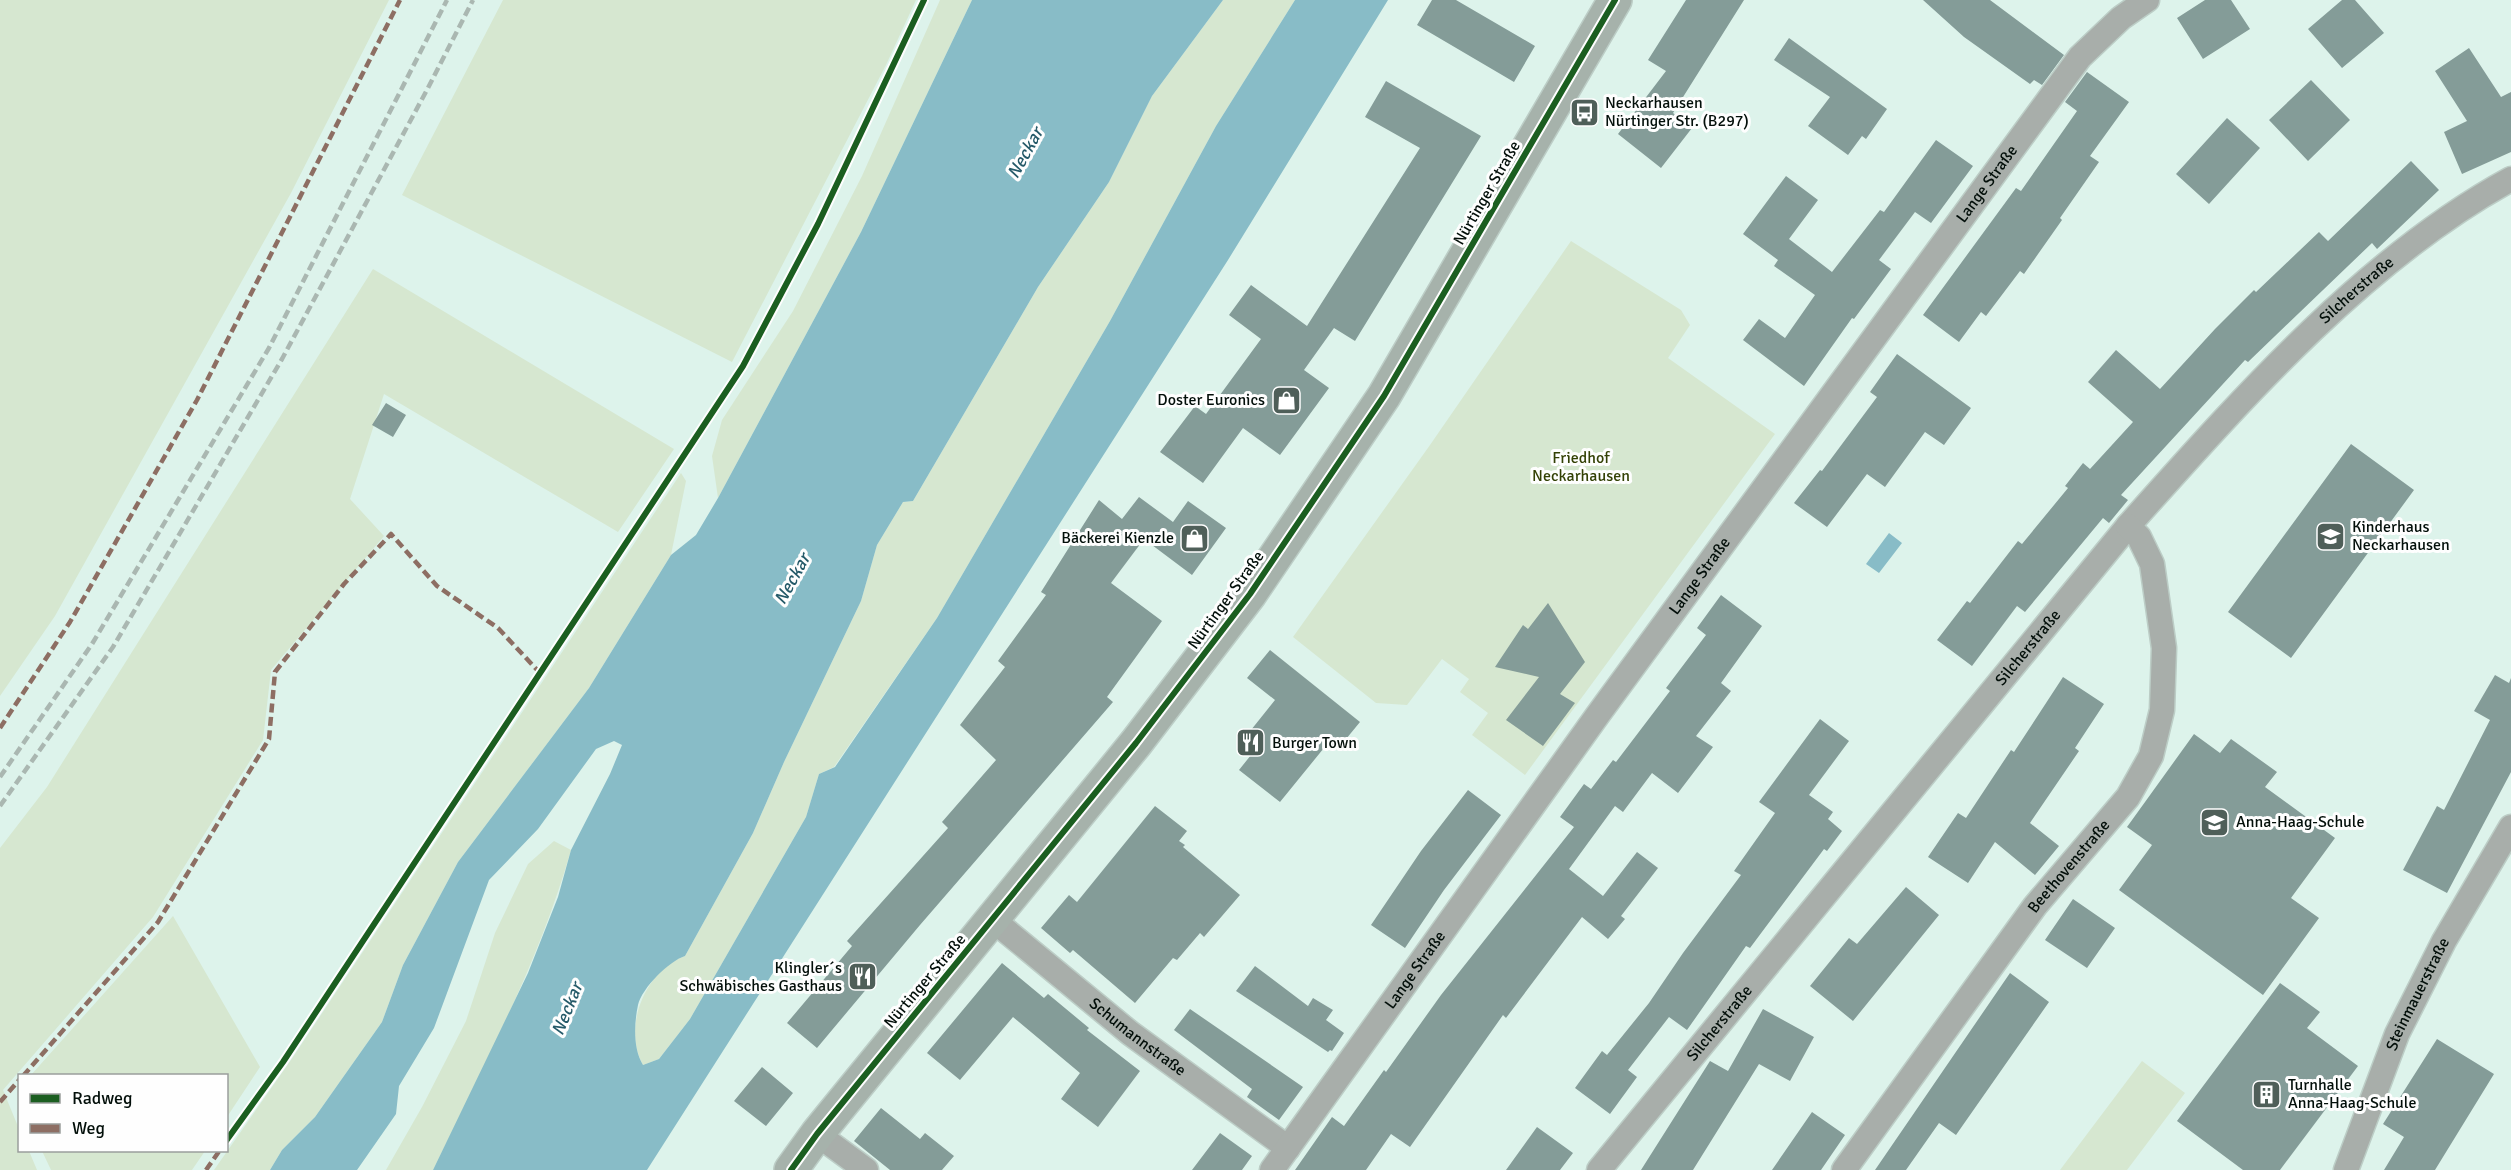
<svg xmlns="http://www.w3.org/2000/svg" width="2511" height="1170" font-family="Signika,sans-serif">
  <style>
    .green { fill: #d6e7d0 }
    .water { fill: #88bcc7 }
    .building { fill: #849c98 }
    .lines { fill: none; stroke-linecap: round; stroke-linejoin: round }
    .minor-casing { stroke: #bccdc6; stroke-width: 27 }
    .primary-casing { stroke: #bccdc6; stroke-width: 36 }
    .minor { stroke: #a8aeaa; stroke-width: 24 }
    .primary { stroke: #a6b2ab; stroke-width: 33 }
    .rail { stroke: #aab7b1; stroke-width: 4.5; stroke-dasharray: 9 4.5; stroke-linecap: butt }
    .quiet { stroke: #8d6e63; stroke-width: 4.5; stroke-dasharray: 9 4.5; stroke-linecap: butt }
    .cycleway-casing { stroke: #fefefe; stroke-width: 10 }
    .cycleway { stroke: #1b5e20; stroke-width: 6 }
    .labels { text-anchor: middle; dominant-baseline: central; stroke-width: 6; stroke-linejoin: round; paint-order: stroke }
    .poi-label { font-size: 16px; fill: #030f0a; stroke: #fefefe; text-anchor: start }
    .street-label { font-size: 16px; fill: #030f0a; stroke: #fefefe }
    .park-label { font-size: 16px; fill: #334105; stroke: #fefefe }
    .water-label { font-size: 18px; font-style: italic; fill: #255a69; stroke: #fefefe }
  </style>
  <rect width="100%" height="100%" fill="#ddf3eb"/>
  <path class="green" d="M0,0H389L291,193L55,616L0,696Z
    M503,0H916L886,65L732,362L402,195Z
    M940,0H972L861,232L718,498L712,456L722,420L793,311L862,176Z
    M1223,0H1295L1216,126L1110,321L937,618L834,767L819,774L806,817L690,1019L659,1059L643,1065C622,1028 645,970 685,956L753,833L784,762L861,601L877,545L903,502L913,501L1038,287L1109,182L1152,96Z
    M1571,241L1681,310L1690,325L1668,358L1775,434L1525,775L1472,735L1488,713L1460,692L1469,679L1442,659L1407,705L1376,703L1293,637L1430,445Z
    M373,269L674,449L618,532L384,394L350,499L384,536L271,670L263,740L153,917L3,1090L19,1129L20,1150L29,1151L37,1170H0V848L47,787Z
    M681,473L686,481L671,555L589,688L458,862L403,965L382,1022L315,1117L282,1150L270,1170H214L293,1057Z
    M554,841L571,850C539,962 484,1066 433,1170H386L422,1107L466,1021L495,933L528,864Z
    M173,916L260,1067L227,1117L226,1076L31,1075Z
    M2142,1061L2185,1093L2127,1170H2060Z
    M42,1151H205L192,1170H51Z"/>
  <path class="water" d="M972,0H1223L1152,96L1109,182L1038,287L913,501L903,502L877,545L861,601L784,762L753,833L685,956C669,961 642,988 638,1005C634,1024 633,1049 643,1065L659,1059L690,1019L806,817L819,774L835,767L937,618L1110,321L1216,126L1295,0H1388L1228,260L647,1170H433L528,973L558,897L571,850L610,774L622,745L614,741L596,749L538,829L489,880L434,1028L399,1086L396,1114L357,1170H270L282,1150L315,1117L382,1022L403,965L458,862L589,688L671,555L696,535L718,498L861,232Z
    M1889,533L1902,543L1879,573L1866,564Z"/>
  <path class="building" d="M1432,0H1456L1535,46L1514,82L1417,25Z
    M1686,0H1744L1673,113L1692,128L1661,168L1618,134L1666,71L1648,60Z
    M1923,0H1990L2064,55L2042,85L2034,80L2030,84L1964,37Z
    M2205,0H2231L2250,29L2203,59L2177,18Z
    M2342,0H2355L2384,33L2342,68L2308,29Z
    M1789,38L1887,109L1866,139L1862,136L1848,155L1808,126L1830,97L1774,60Z
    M2469,48L2501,97L2511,92V152L2462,174L2444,132L2467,121L2435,71Z
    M2087,72L2129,102L2090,156L2099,162L2060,218L2062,220L2024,274L2020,271L1986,316L1981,312L1959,342L1923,315L2016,188L2021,191L2077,111L2065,102Z
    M2311,80L2350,120L2308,161L2269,120Z
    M1386,81L1481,136L1355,341L1334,328L1304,370L1329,388L1280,455L1243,428L1203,483L1160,452L1195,406L1206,414L1261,339L1229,315L1251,285L1307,326L1420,148L1365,117Z
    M2227,118L2260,148L2209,204L2176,174Z
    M1936,140L1973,166L1931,223L1915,212L1879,260L1891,269L1854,319L1852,318L1804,386L1743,340L1759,319L1785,338L1815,295L1774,266L1778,260L1743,234L1786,176L1818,200L1789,239L1832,272L1880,210L1884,212Z
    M2411,161L2439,190L2377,249L2372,243L2248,362L2245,360L2121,495L2128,500L2109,523L2103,518L2025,612L2017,606L1972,666L1937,640L1967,601L1970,603L2018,541L2022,544L2068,488L2065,486L2083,463L2090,469L2133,422L2088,382L2116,350L2160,389L2215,329L2254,290L2256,292L2319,232L2328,241Z
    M1897,354L1971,408L1944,445L1925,432L1885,487L1867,474L1827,527L1794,503L1820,470L1822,471L1877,397L1870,392Z
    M386,403L406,415L393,437L372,425Z
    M2351,444L2414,490L2291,658L2228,612Z
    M1139,497L1173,522L1188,501L1226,528L1192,575L1144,539L1111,583L1162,621L1107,697L1113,702L920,925L817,1048L787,1023L852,946L847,941L948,828L942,822L996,760L960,725L1005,667L998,661L1046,595L1041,592L1099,500L1122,519Z
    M1721,595L1762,626L1721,683L1731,691L1696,736L1713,747L1678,793L1652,773L1623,812L1615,806L1569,869L1603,896L1637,852L1658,868L1621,916L1625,919L1608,939L1582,917L1506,1018L1503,1015L1410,1147L1391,1134L1366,1170H1295L1332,1117L1344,1126L1384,1070L1386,1072L1441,995L1574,827L1560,817L1584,784L1591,789L1613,760L1616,762L1670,691L1666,688L1706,635L1697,628Z
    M1548,603L1585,662L1560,694L1575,703L1543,746L1506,720L1539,677L1495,667L1523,625L1528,629Z
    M1270,650L1360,722L1337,750L1328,743L1280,802L1239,770L1251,755L1239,745L1275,700L1247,678Z
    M2495,675L2509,683L2511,678V772L2447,893L2403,870L2437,806L2444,810L2490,720L2474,711Z
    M2063,677L2104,704L2075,748L2079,751L2030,823L2059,846L2035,875L1995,842L1968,883L1928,857L1958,813L1966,818L2011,750L2014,752Z
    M1820,719L1849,741L1809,795L1833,812L1828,819L1842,831L1827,851L1824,849L1750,948L1746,946L1687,1030L1669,1017L1628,1070L1637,1077L1610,1114L1575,1088L1602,1051L1607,1055L1649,1003L1683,953L1741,875L1734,871L1775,813L1759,802Z
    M2194,734L2220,753L2231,739L2277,772L2265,787L2335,838L2291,898L2319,918L2263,995L2119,890L2152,845L2127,827Z
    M1468,790L1501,815L1444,890L1405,948L1371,925L1421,851Z
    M1155,806L1187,831L1179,841L1185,845L1183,847L1240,895L1204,937L1200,933L1177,960L1173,958L1135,1003L1073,950L1070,953L1041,928L1069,895L1077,902Z
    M1906,887L1939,915L1853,1021L1810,986L1849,938L1857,944Z
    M2073,899L2115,928L2087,968L2045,940Z
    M1002,963L1044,998L1048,994L1089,1028L1087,1030L1140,1071L1098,1127L1061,1099L1080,1073L1013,1017L960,1080L927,1053Z
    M1255,966L1308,1006L1313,998L1333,1010L1326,1020L1344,1033L1332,1051L1330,1050L1328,1052L1236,991Z
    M2010,973L2049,1002L1956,1135L1939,1123L1906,1170H1875Z
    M2280,983L2320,1012L2307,1028L2358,1066L2280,1170H2243L2177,1121Z
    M1190,1009L1303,1087L1279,1120L1247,1097L1252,1089L1174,1030Z
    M1763,1009L1814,1037L1790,1081L1759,1064L1693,1170H1641L1710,1061L1728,1071Z
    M2437,1039L2494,1074L2435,1170H2384L2404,1137L2383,1124Z
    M762,1067L793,1093L766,1126L734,1101Z
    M881,1108L920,1139L925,1133L954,1156L942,1170H890L854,1141Z
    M1812,1112L1845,1135L1821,1170H1772Z
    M1537,1127L1573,1153L1560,1170H1506Z
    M1220,1133L1252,1156L1242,1170H1192Z"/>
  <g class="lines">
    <defs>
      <g id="minor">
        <path id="s1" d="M993,920L1130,1033L1288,1148"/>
        <path d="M817,1134L866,1170"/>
        <path id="s2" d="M1272,1170L1597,716L2080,57L2121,18L2147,0"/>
        <path id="s3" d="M1599,1170L2128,526C2238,403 2365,258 2511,179"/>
        <path id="s4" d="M1844,1170L2035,906L2128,797L2151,756L2162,710L2164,648L2152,564L2139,537L2128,526"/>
        <path id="s5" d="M2346,1170L2397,1034L2444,941L2511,827"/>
      </g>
      <path id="primary" d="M791,1170L817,1134L1136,743L1250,594L1384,396L1615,0"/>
    </defs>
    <use href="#minor" class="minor-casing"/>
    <use href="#primary" class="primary-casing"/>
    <use href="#minor" class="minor"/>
    <use href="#primary" class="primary"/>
    <path class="rail" d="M0,777L92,644L269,348L447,0
      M0,806L113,647L183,528L282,359L428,88L473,0"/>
    <path class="quiet" d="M0,728L70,622L197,400L400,0
      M23,1076L158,922L269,739L275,672L344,584L391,534L437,586L498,628L540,673
      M0,1102L20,1079
      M206,1170L220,1150"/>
    <defs>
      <path id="cycleway" d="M226,1141L283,1062L743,366L818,224L924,0
        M791,1170L817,1134L1136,743L1250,594L1384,396L1615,0"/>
    </defs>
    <use href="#cycleway" class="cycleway-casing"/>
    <use href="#cycleway" class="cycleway"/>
  </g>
  <defs>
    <symbol id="bus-square" viewBox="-11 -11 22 22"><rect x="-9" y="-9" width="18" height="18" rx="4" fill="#4f5f59" stroke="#fefefe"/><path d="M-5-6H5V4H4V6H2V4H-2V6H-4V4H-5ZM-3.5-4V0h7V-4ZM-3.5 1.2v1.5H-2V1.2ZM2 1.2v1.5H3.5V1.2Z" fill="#fff"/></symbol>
    <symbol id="shop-square" viewBox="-11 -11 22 22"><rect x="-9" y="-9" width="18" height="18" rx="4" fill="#4f5f59" stroke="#fefefe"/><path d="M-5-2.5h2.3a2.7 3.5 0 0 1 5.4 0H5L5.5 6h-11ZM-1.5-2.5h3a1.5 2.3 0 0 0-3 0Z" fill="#fff"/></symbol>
    <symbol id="school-square" viewBox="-11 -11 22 22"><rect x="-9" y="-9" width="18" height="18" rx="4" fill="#4f5f59" stroke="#fefefe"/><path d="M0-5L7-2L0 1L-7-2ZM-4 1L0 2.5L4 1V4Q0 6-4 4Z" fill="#fff"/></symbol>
    <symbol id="restaurant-square" viewBox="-11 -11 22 22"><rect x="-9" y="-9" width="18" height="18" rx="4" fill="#4f5f59" stroke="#fefefe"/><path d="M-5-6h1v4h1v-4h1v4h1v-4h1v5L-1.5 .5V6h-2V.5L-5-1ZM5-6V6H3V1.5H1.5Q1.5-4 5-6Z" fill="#fff"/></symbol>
    <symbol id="building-square" viewBox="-11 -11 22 22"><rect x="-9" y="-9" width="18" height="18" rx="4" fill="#4f5f59" stroke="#fefefe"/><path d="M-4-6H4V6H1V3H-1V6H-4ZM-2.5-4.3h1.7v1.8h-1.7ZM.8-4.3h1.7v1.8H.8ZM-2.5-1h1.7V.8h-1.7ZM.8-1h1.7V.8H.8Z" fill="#fff"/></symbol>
  </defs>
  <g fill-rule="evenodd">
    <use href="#bus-square" x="1568" y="96" width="33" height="33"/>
    <use href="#shop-square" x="1270" y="384" width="33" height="33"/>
    <use href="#school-square" x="2314" y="520" width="33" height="33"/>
    <use href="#shop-square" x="1178" y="522" width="33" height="33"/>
    <use href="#restaurant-square" x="1234" y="726" width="33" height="33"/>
    <use href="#school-square" x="2198" y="806" width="33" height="33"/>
    <use href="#restaurant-square" x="846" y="960" width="33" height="33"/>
    <use href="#building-square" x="2250" y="1078" width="33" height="33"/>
  </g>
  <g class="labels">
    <g class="poi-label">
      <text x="1605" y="103">Neckarhausen<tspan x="1605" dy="18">Nürtinger Str. (B297)</tspan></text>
      <text x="1265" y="400" text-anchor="end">Doster Euronics</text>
      <text x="2352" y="527">Kinderhaus<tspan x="2352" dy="18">Neckarhausen</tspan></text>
      <text x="1174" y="538" text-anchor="end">Bäckerei Kienzle</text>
      <text x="1272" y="743">Burger Town</text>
      <text x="2236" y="822">Anna-Haag-Schule</text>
      <text x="842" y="968" text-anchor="end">Klingler´s<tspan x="842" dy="18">Schwäbisches Gasthaus</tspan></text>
      <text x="2288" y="1085">Turnhalle<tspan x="2288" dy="18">Anna-Haag-Schule</tspan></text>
    </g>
    <g class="street-label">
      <text stroke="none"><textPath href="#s2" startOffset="1218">Lange Straße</textPath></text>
      <text transform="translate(1487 193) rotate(-60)">Nürtinger Straße</text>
      <text stroke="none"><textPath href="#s3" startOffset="1162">Silcherstraße</textPath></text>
      <text stroke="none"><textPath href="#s2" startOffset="732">Lange Straße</textPath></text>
      <text transform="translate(1226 600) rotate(-54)">Nürtinger Straße</text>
      <text stroke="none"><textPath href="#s3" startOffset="676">Silcherstraße</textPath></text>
      <text stroke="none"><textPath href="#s4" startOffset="378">Beethovenstraße</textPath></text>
      <text stroke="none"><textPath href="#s2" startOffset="246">Lange Straße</textPath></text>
      <text transform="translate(925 981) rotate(-50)">Nürtinger Straße</text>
      <text stroke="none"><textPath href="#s5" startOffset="190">Steinmauerstraße</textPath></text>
      <text stroke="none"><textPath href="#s3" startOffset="190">Silcherstraße</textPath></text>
      <text stroke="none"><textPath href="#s1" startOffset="186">Schumannstraße</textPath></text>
    </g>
    <g class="park-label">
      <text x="1581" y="458">Friedhof<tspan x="1581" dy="18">Neckarhausen</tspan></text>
    </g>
    <g class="water-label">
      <text transform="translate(1025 153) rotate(-61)">Neckar</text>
      <text transform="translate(792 579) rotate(-61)">Neckar</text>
      <text transform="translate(567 1009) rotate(-68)">Neckar</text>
    </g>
  </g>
  <rect x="18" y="1074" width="210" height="78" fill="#fefefe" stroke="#9a9e9c" stroke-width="1.5"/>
  <rect x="30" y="1094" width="30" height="9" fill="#1b5e20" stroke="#9a9e9c" stroke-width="1.5"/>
  <text x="72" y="1104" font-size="18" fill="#030f0a">Radweg</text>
  <rect x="30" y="1124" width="30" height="9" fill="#8d6e63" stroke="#9a9e9c" stroke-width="1.5"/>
  <text x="72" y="1134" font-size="18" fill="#030f0a">Weg</text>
</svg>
